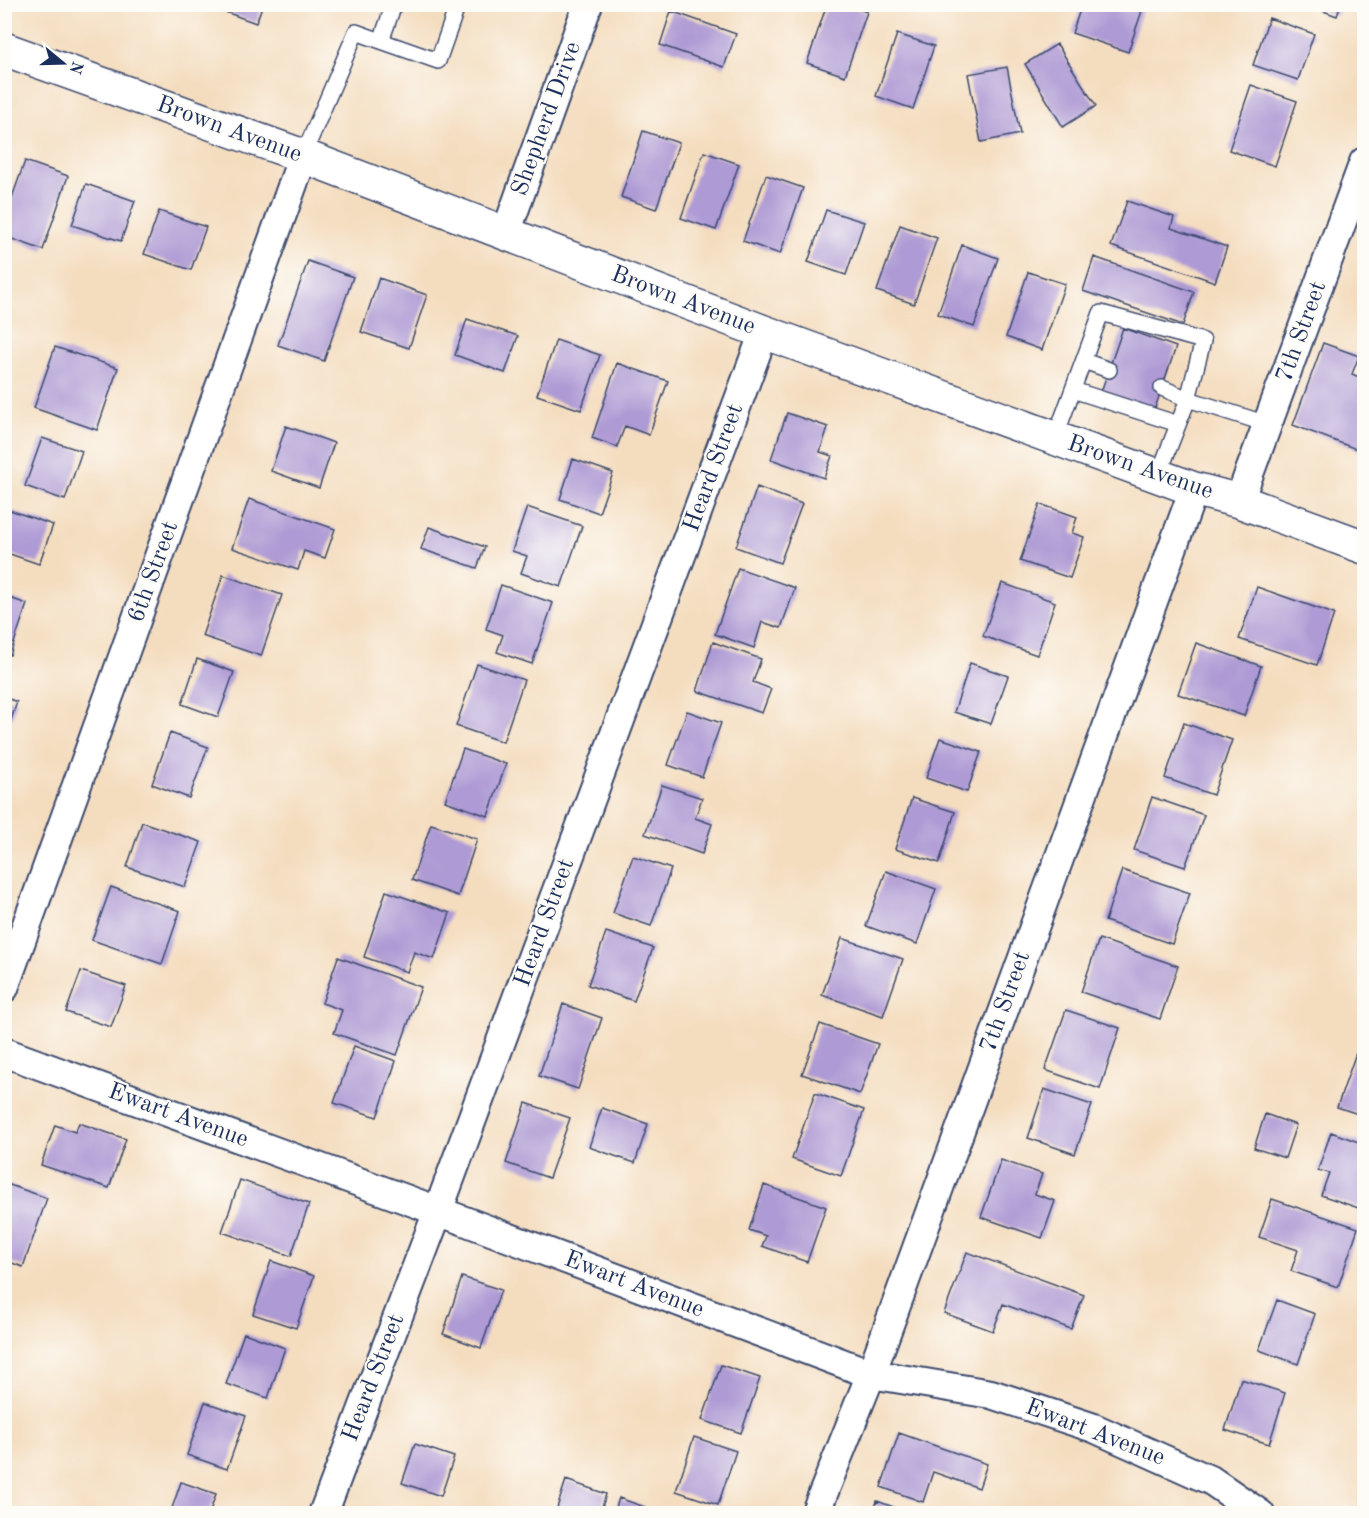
<svg xmlns="http://www.w3.org/2000/svg" width="1369" height="1518" font-family="'Old Standard TT',serif">
  <style>
    .building { fill: #ae9ad4 }
    .lines { fill: none; stroke-linecap: round; stroke-linejoin: round }
    .lane-casing { stroke: #3c496d; stroke-width: 18 }
    .street-casing { stroke: #3c496d; stroke-width: 32 }
    .secondary-casing { stroke: #3c496d; stroke-width: 36 }
    .lane { stroke: #fff; stroke-width: 15 }
    .street { stroke: #fff; stroke-width: 28 }
    .secondary { stroke: #fff; stroke-width: 33 }
    .labels { text-anchor: middle; dominant-baseline: central; stroke-width: 4.5; stroke-linejoin: round; paint-order: stroke }
    .street-label { font-size: 24px; fill: #1b2f5e; stroke: #fdfcf7 }
  </style>
  <rect width="100%" height="100%" fill="#fdfcf7"/>
  <filter id="ink" filterUnits="userSpaceOnUse"><feTurbulence type="fractalNoise" baseFrequency=".0167" numOctaves="2"/><feDisplacementMap in="SourceGraphic" scale="12" xChannelSelector="R" yChannelSelector="G"/><feConvolveMatrix kernelMatrix="1 2 1 2 8 2 1 2 1" color-interpolation-filters="sRGB"/></filter>
  <filter id="wash" filterUnits="userSpaceOnUse"><feTurbulence type="fractalNoise" baseFrequency=".008" numOctaves="4" result="noise"/><feDisplacementMap in="SourceGraphic" scale="24" xChannelSelector="R" yChannelSelector="G"/><feGaussianBlur stdDeviation="1.35" result="paint"/><feColorMatrix in="noise" values="0 0 0 0 0 0 0 0 0 0 0 0 0 0 0 0 0 1.4 0 .05"/><feComposite in="paint" operator="in"/></filter>
  <g filter="url(#wash)">
    <rect width="100%" height="100%" fill="#f4ddbf"/>
    <g id="blocks">
      <path class="building" d="M203,4H263L256,23Z
        M827,4H843L867,12L845,76L807,63Z
        M1082,4L1144,5L1128,52L1072,33Z
        M1304,4H1341L1337,16Z
        M671,11L736,34L724,67L660,45Z
        M1269,18L1314,34L1298,80L1253,65Z
        M897,34L934,46L913,109L876,96Z
        M1057,44L1096,106L1063,127L1025,64Z
        M1007,67L1020,134L981,142L968,74Z
        M1251,85L1297,101L1275,166L1229,150Z
        M643,131L679,143L656,209L621,197Z
        M704,152L739,164L716,230L681,218Z
        M25,161L68,176L43,250L4,236V220Z
        M766,175L803,188L780,254L743,241Z
        M86,184L135,201L121,241L72,225Z
        M1127,201L1174,217L1171,228L1227,247L1215,282L1111,246Z
        M826,210L864,222L846,275L808,262Z
        M159,211L206,227L191,270L144,254Z
        M900,225L937,238L914,304L877,291Z
        M962,245L998,258L974,327L938,314Z
        M1094,257L1194,292L1183,325L1083,291Z
        M308,261L353,277L324,361L278,345Z
        M1028,272L1065,284L1042,350L1006,337Z
        M379,278L427,295L409,348L361,332Z
        M467,319L518,336L505,373L455,355Z
        M1123,328L1176,347L1154,411L1101,392Z
        M556,340L600,355L581,410L537,395Z
        M1323,343L1359,356L1352,374L1364,379V452L1293,425Z
        M55,347L118,368L97,430L34,408Z
        M617,363L668,381L649,435L625,426L617,447L592,438Z
        M787,413L828,427L820,452L832,456L824,478L771,459Z
        M286,426L334,443L319,488L271,471Z
        M42,438L82,451L65,500L25,486Z
        M573,459L613,473L599,513L560,499Z
        M757,487L802,504L780,563L736,547Z
        M249,499L335,529L325,558L304,551L298,570L232,548Z
        M1040,504L1077,517L1072,533L1084,537L1070,578L1020,561Z
        M527,507L582,526L561,587L521,573L527,556L512,551Z
        M4,508L53,525L39,564L4,552Z
        M429,527L485,547L477,568L421,549Z
        M738,568L795,588L781,628L762,622L754,648L715,634Z
        M223,575L282,595L261,656L202,636Z
        M1002,583L1055,602L1037,655L983,636Z
        M501,585L553,603L532,664L497,652L503,635L486,629Z
        M1257,587L1334,614L1317,665L1239,639Z
        M4,596L27,604L10,655L4,653Z
        M713,642L761,659L753,682L771,689L762,713L697,691Z
        M1196,643L1261,666L1244,716L1178,694Z
        M197,659L234,672L218,717L182,704Z
        M970,663L1008,676L991,724L954,712Z
        M477,664L524,680L503,742L456,726Z
        M4,697L17,702L5,738H4Z
        M687,711L721,723L702,777L668,765Z
        M1184,723L1232,740L1213,795L1165,778Z
        M170,733L208,747L189,798L152,784Z
        M940,738L981,752L967,792L926,778Z
        M463,749L506,764L488,816L445,801Z
        M662,785L702,798L695,818L712,824L702,854L645,834Z
        M1152,797L1204,815L1185,867L1134,850Z
        M912,798L955,812L939,863L895,849Z
        M142,822L201,842L185,887L127,867Z
        M431,824L477,839L458,896L412,880Z
        M633,856L671,869L651,926L613,913Z
        M1122,870L1190,893L1172,944L1105,921Z
        M886,871L936,889L917,944L866,926Z
        M111,887L180,911L162,964L92,940Z
        M386,891L450,913L434,959L414,952L407,972L364,957Z
        M606,932L653,948L634,1001L588,985Z
        M842,938L903,959L883,1016L822,995Z
        M1099,939L1178,966L1160,1019L1081,992Z
        M338,957L421,987L397,1055L334,1033L342,1010L322,1003Z
        M81,971L126,986L111,1027L66,1012Z
        M563,1004L602,1018L578,1089L539,1076Z
        M1066,1010L1120,1028L1100,1089L1045,1070Z
        M820,1024L878,1044L860,1094L802,1074Z
        M354,1046L396,1061L377,1117L334,1103Z
        M1356,1053L1364,1056V1116L1337,1107Z
        M1044,1089L1092,1105L1075,1154L1028,1138Z
        M815,1093L864,1110L841,1176L792,1159Z
        M526,1103L570,1118L549,1178L506,1163Z
        M602,1108L648,1124L635,1163L589,1147Z
        M1265,1114L1296,1125L1285,1158L1254,1148Z
        M79,1123L126,1139L109,1188L41,1165L55,1125L75,1132Z
        M1331,1132L1364,1144V1210L1321,1195L1329,1173L1318,1170Z
        M1001,1160L1042,1174L1035,1194L1055,1201L1042,1238L981,1217Z
        M240,1180L309,1204L291,1256L222,1232Z
        M4,1183L47,1198L23,1267L4,1260Z
        M764,1185L826,1207L807,1262L762,1246L766,1236L749,1230Z
        M1272,1199L1358,1228L1338,1287L1291,1271L1298,1250L1259,1237Z
        M967,1252L1084,1295L1071,1329L1003,1304L993,1331L944,1313Z
        M271,1261L314,1276L296,1328L253,1314Z
        M462,1277L501,1290L481,1348L443,1334Z
        M1277,1300L1315,1314L1298,1364L1259,1350Z
        M244,1333L285,1348L268,1398L226,1384Z
        M721,1365L760,1378L741,1433L702,1420Z
        M1241,1379L1285,1393L1269,1444L1225,1430Z
        M205,1402L246,1416L227,1469L187,1455Z
        M899,1433L987,1464L979,1488L933,1472L923,1502L881,1487Z
        M694,1437L736,1451L718,1505L676,1491Z
        M415,1444L454,1457L441,1496L402,1483Z
        M566,1480L606,1494L600,1514H555Z
        M181,1482L216,1494L209,1514H170Z
        M619,1498L662,1513V1514H614Z
        M877,1501L910,1513V1514H873Z"/>
    </g>
  </g>
  <g filter="url(#ink)">
    <use href="#blocks" fill-opacity="0" stroke="#3c496d" stroke-width="1.5"/>
    <g class="lines">
      <defs>
        <path id="lane" d="M394,4L381,41L438,61L458,4
          M303,156L356,32L381,41
          M1084,361L1109,370
          M1073,390L1178,424
          M1055,438L1101,313L1203,341L1188,399L1267,424
          M1158,476L1188,399L1162,388"/>
        <path id="street" d="M506,233L588,4
          M1239,501L1364,162
          M4,988L303,156
          M4,1052L438,1211L871,1374L991,1394L1094,1428L1212,1481L1260,1514
          M323,1514L438,1211L764,332
          M815,1514L871,1374L1194,489"/>
        <path id="secondary" d="M4,49L303,156L764,332L1194,489L1239,501L1364,547"/>
      </defs>
      <use href="#lane" class="lane-casing"/>
      <use href="#street" class="street-casing"/>
      <use href="#secondary" class="secondary-casing"/>
      <use href="#lane" class="lane"/>
      <use href="#street" class="street"/>
      <use href="#secondary" class="secondary"/>
    </g>
  </g>
  <g class="labels">
    <g class="street-label">
      <text transform="translate(547 119) rotate(-70)">Shepherd Drive</text>
      <text transform="translate(229 130) rotate(20)">Brown Avenue</text>
      <text transform="translate(683 301) rotate(21)">Brown Avenue</text>
      <text transform="translate(1302 332) rotate(-70)">7th Street</text>
      <text transform="translate(714 468) rotate(-70)">Heard Street</text>
      <text transform="translate(1140 468) rotate(19)">Brown Avenue</text>
      <text transform="translate(154 572) rotate(-70)">6th Street</text>
      <text transform="translate(545 923) rotate(-70)">Heard Street</text>
      <text transform="translate(1006 1002) rotate(-70)">7th Street</text>
      <text transform="translate(178 1116) rotate(20)">Ewart Avenue</text>
      <text transform="translate(634 1285) rotate(21)">Ewart Avenue</text>
      <text transform="translate(374 1378) rotate(-69)">Heard Street</text>
      <text transform="translate(1095 1433) rotate(21)">Ewart Avenue</text>
    </g>
  </g>
  <rect width="1369" height="1518" fill="none" stroke="#fdfcf7" stroke-width="24"/>
  <g transform="translate(63 63) rotate(109)" stroke="#fdfcf7" stroke-width="4.5" paint-order="stroke">
  <path d="M0-4.5L10 22L0 15L-10 22Z" fill="#1b2f5e"/>
  <text y="-9" font-size="16" font-weight="bold" text-anchor="middle" fill="#1b2f5e">N</text>
  </g>
</svg>
